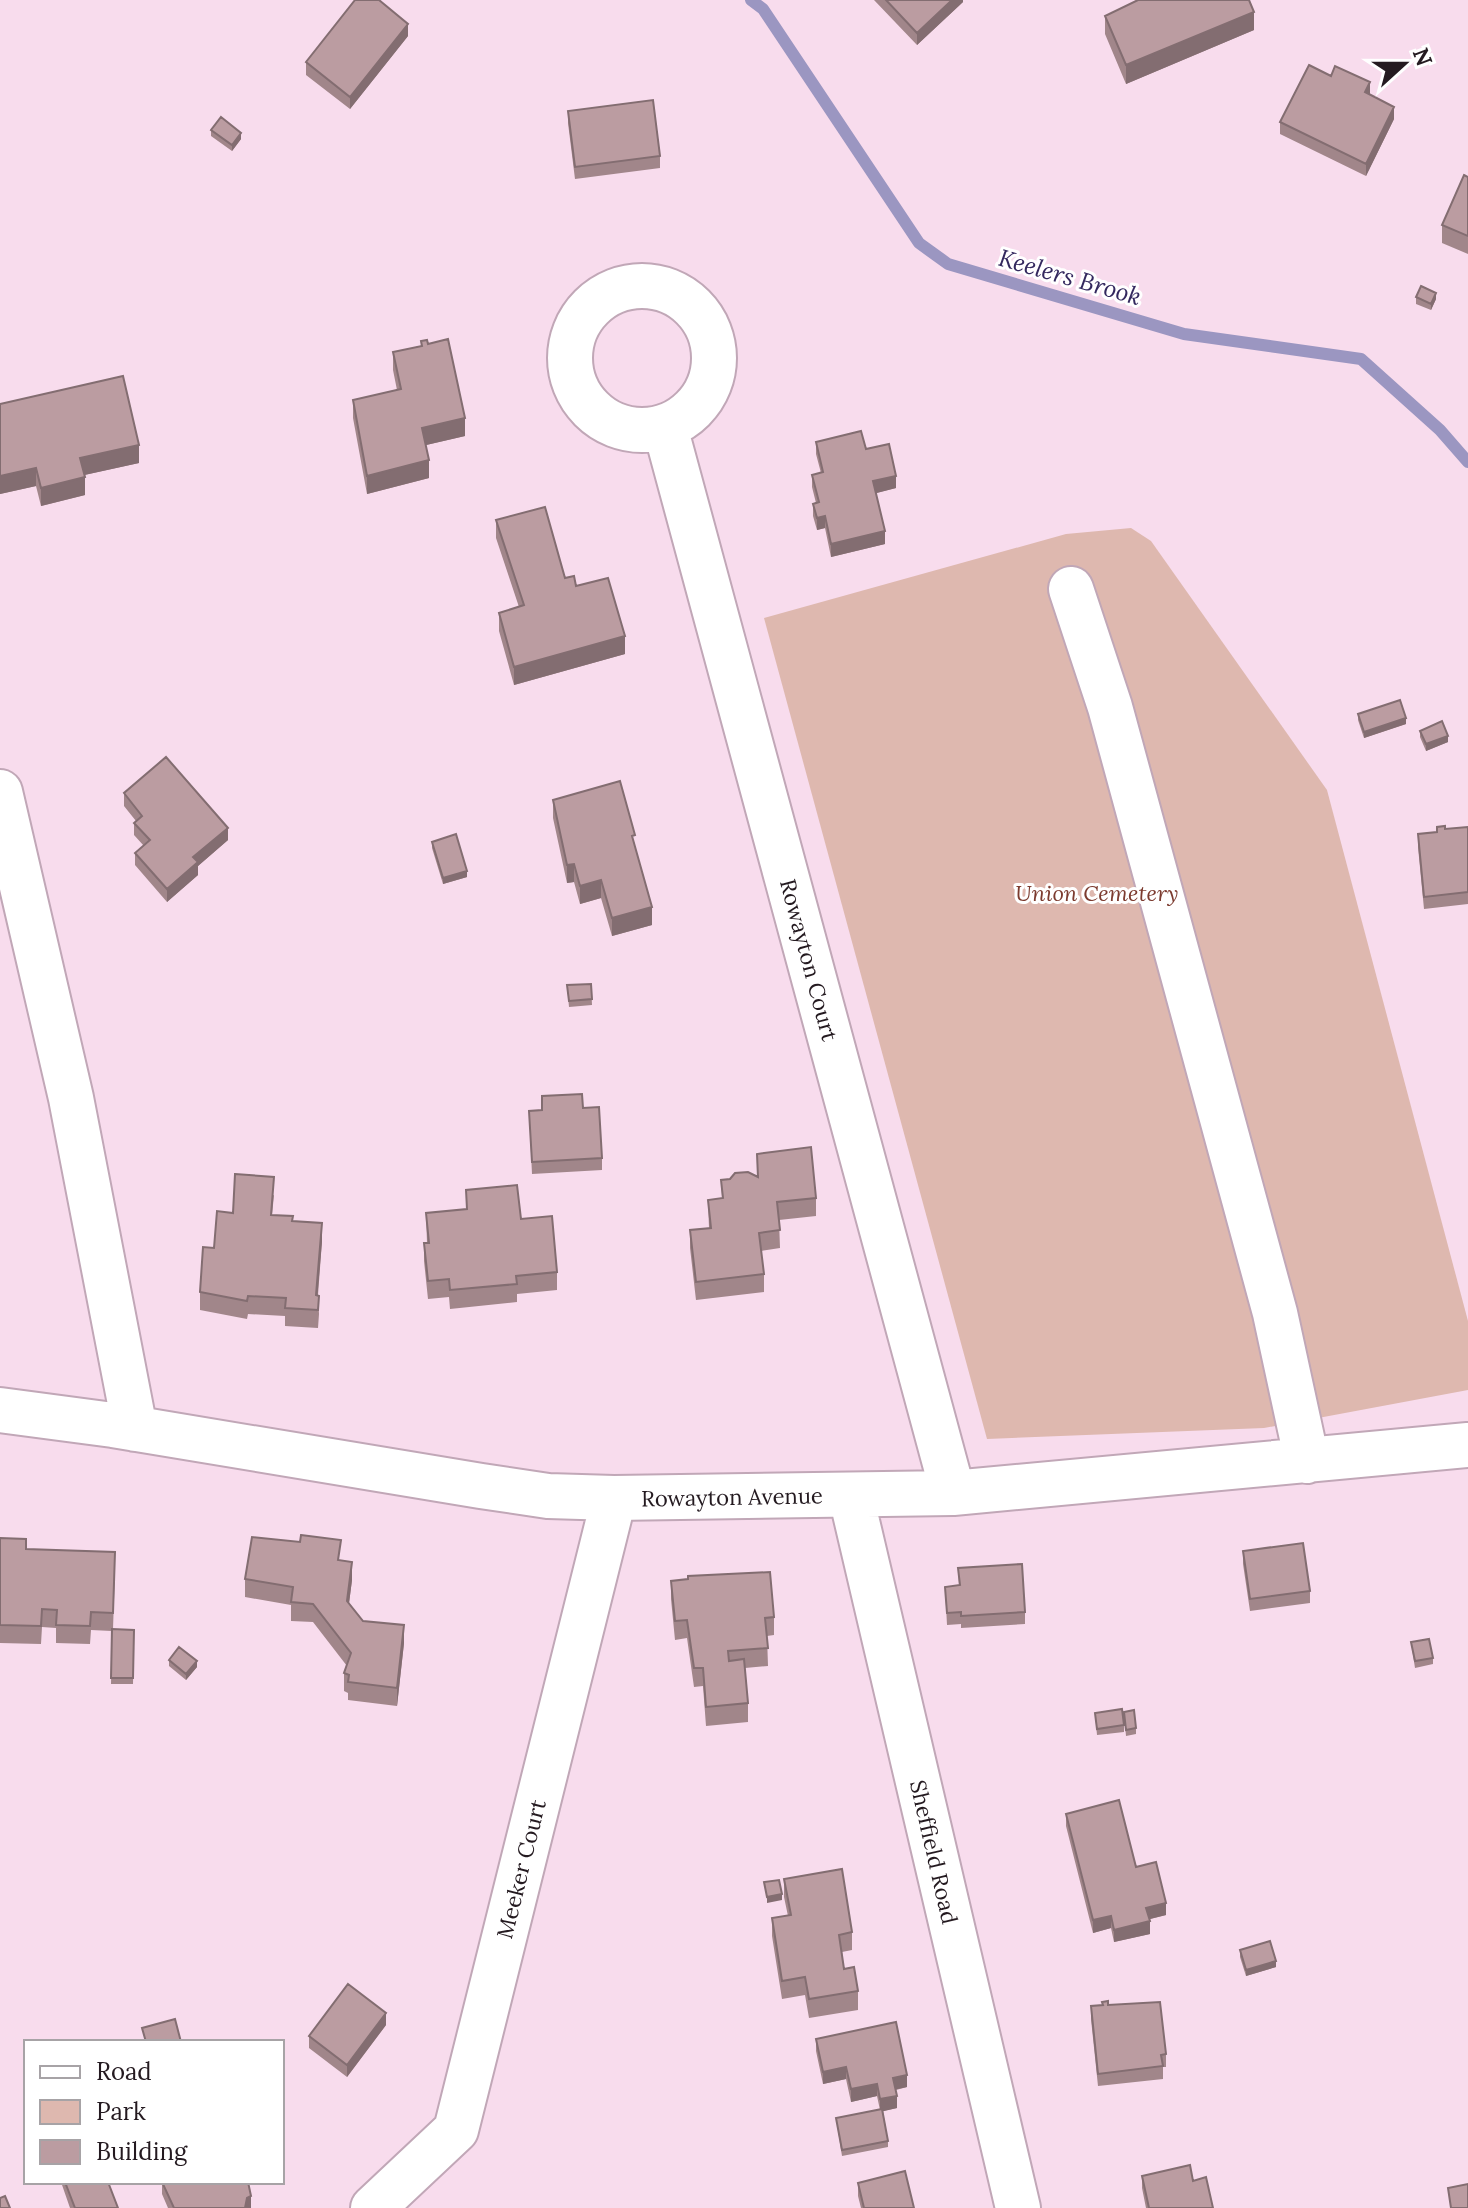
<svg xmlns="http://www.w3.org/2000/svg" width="1468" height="2208" font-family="Lora,serif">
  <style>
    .green { fill: #deb8af }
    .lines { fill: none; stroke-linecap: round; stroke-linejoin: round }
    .stream { stroke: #9b96c1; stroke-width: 12 }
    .minor-casing { stroke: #c1a7b7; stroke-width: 48 }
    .minor { stroke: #fff; stroke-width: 44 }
    .wall { fill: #a1868a }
    .shaded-wall { fill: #836d71 }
    .building { fill: #bb9ca1; stroke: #836d71; stroke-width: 2 }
    .labels { text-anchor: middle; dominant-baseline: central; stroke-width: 6; stroke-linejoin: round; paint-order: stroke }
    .park-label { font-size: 22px; font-style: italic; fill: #7c3b2f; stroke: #fff }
    .street-label { font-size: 22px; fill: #241a20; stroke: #fff }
    .water-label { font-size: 24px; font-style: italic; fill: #33285e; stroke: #fff }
  </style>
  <rect width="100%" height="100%" fill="#f8dced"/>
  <path class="green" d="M1131,528L1151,541L1327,790L1468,1321V1390L1264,1428L987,1439L764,618L1066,534Z"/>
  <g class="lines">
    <path class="stream" d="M751,0L763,9L919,243L948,264L1184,334L1361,359L1440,430L1468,462"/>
    <defs>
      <path id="minor" d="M570 358a72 72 0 1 1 144 0a72 72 0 1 1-144 0Z
        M665,427L953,1493
        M1071,589L1110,707L1275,1313L1307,1461
        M0,792L71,1098L135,1429
        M0,1410L113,1425L481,1486L548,1496L614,1498L953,1493L1468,1445
        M851,1496L1018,2208
        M373,2208L456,2130L614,1498"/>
    </defs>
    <use href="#minor" class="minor-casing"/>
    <use href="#minor" class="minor"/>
  </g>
  <path class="wall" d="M874,0H963V2L917,45Z
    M1105,16L1254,30L1126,84L1105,34Z
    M408,36L350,109L306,75V62Z
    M1370,94L1394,119L1366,176L1280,134V122Z
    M568,111L660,156V168L575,179L568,123Z
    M211,130L241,139L232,151L211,136Z
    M1468,177V254L1442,243V225Z
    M1416,297L1436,299L1431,310L1416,304Z
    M421,341L428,344L465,436L426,445L429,478L367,494L353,418V400L397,390L393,370V352L421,346Z
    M0,404L139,463L84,475L85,495L41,506L36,486L0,494Z
    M816,442L866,449L896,488L876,493L885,544L831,557L825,528L817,530L813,516V504L816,503L812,487V475L821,473L816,454Z
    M496,520L576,586L625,654L514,685L499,631V613L519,607L496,538Z
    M1358,714L1406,724L1364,738L1358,720Z
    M1420,731L1448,742L1426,751L1420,737Z
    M124,793L228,840L198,866V875L167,902L135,865V853L144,846L134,835V823L136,821L124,806Z
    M553,800L635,848L652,925L612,936L601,898L580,904L574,882L567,883L553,818Z
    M1468,831V904L1424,909L1418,847V834L1437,832Z
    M432,842L467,877L443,884L432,848Z
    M591,984L592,1005L569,1007L567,985Z
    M583,1108L602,1158V1170L532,1174L529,1111Z
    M757,1154L816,1198V1216L779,1220L780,1248L761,1251L764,1274V1292L696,1300L690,1248V1230L709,1228L708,1200L722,1198L721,1180L758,1177Z
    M466,1190L521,1219L557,1272V1290L517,1294V1302L450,1309L449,1297L428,1299L424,1261V1243H427L426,1213L466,1209Z
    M274,1195L272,1215L293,1221L322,1241L318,1295L319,1314L318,1328L285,1326V1316L248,1314L247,1319L200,1310V1292L214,1248L233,1213Z
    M0,1538L26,1549L115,1570L113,1629L134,1630L133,1684H111L112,1631L91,1630L90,1644L56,1643V1628L42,1627L41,1644L0,1643Z
    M1243,1551L1310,1591V1603L1250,1611L1243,1564Z
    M340,1560L352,1580L349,1603L363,1621L404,1643L397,1706L348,1700V1693L344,1691V1673L347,1666L313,1622L291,1621V1605L245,1597V1579Z
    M958,1568L1025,1612V1624L961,1628V1624L947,1625L945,1587L959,1586Z
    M671,1581L774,1617V1635L767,1636L768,1666L745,1668L748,1703V1722L706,1726L703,1686L694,1687L687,1638L675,1640L671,1599Z
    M1411,1642L1433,1658V1664L1415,1668Z
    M169,1660L197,1667L186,1680L169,1666Z
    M1124,1712L1136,1728V1734L1126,1736Z
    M1095,1713L1124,1725V1732L1097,1735Z
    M1066,1814L1136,1867L1166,1915L1150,1919V1934L1114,1942L1111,1928L1093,1933L1066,1826Z
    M784,1879L852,1932V1950L842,1952L844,1969L858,1991V2010L809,2018L805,1995L782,1999L772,1936V1918L788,1916L784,1897Z
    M1240,1950L1276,1967L1246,1976L1240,1957Z
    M1108,2005L1166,2054V2067H1163V2079L1098,2086L1091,2019V2006Z
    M386,2025L347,2077L309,2048V2036Z
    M816,2039L907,2087L896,2090L897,2108L883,2111L888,2141V2147L842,2156L836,2118L880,2110L877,2096L851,2102L846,2079L823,2084L816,2051Z
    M1142,2176L1193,2181L1213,2208H1146L1142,2188Z
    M61,2182H108L118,2208H70Z
    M162,2182L251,2208H168L162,2194Z
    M858,2183L914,2208H861L858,2196Z"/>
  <path class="shaded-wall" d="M952,0H963V2L917,45V33Z
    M1254,12V30L1126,84V65Z
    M408,24V36L350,109V97Z
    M1370,82V95L1365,92Z
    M1394,107V119L1366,176V164Z
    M241,133V139L232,151V145Z
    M1436,293V299L1431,310V304Z
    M465,418V436L422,446V428Z
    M139,445V463L80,476V458Z
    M429,460V478L367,494V476Z
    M36,468V486L0,494V476Z
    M896,476V488L873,494V481Z
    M85,477V495L41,506V488Z
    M825,516V528L817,530V518Z
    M885,531V544L831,557V544Z
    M625,636V654L514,685V667Z
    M1406,718V724L1364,738V732Z
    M1448,736V742L1426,751V744Z
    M228,828V840L198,866V875L167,902V889L193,857Z
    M574,864V882L567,883V865Z
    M467,871V877L443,884V878Z
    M601,880V898L580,904V886Z
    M652,907V925L612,936V918Z
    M322,1223V1241L316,1313V1295Z
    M352,1562V1580L347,1619V1601Z
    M404,1625V1643L397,1706V1688Z
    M197,1661V1667L186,1680V1674Z
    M782,1894V1900L767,1903V1897Z
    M1166,1903V1915L1146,1920V1908Z
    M1111,1916V1928L1093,1933V1920Z
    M1150,1921V1934L1114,1942V1930Z
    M1276,1961V1967L1246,1976V1970Z
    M386,2013V2025L347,2077V2065Z
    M846,2067V2079L823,2084V2072Z
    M907,2075V2087L893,2090V2078Z
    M877,2084V2096L851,2102V2089Z
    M897,2096V2108L880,2112V2099Z
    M251,2196V2208H245L247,2198Z"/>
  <path class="building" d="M355,0H379L408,24L350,97L306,62Z
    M886,0H952L917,33Z
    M1138,0H1249L1254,12L1126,65L1105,16Z
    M1309,65L1331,76L1335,66L1370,82L1365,92L1394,107L1366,164L1280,122Z
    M653,100L660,156L575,167L568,111Z
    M221,117L241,133L232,145L211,130Z
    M1464,175L1468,177V236L1442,225Z
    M1421,286L1436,293L1431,304L1416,297Z
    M448,339L465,418L422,428L429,460L367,476L353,400L401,389L393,352L422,346L421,341L427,340L428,344Z
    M123,376L139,445L80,458L85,477L41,488L36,468L0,476V404Z
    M861,431L866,449L889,444L896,476L873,481L885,531L831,544L825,516L817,518L813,504L819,502L812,475L823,472L816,442Z
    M545,507L565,578L574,576L576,586L608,578L625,636L514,667L499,613L524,605L496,520Z
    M1400,700L1406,718L1364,732L1358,714Z
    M1442,721L1448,736L1426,744L1420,731Z
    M166,757L228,828L193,857L198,862L167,889L135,853L150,840L134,823L142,816L124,793Z
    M620,781L635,835L632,836L652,907L612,918L601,880L580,886L574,864L567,865L553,800Z
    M1445,826V829L1468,827V892L1424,897L1418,834L1437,832V827Z
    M456,834L467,871L443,878L432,842Z
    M591,984L592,999L569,1001L567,985Z
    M582,1094L583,1108L599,1107L602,1158L532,1162L529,1111L542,1110V1096Z
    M811,1147L816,1198L777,1202L780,1230L759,1233L764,1274L696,1282L690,1230L711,1228L708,1200L723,1198L721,1180L730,1179L735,1173L748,1172L758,1177L757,1154Z
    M235,1174L274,1177L271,1215L293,1216L292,1221L322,1223L316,1295L319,1296L318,1310L285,1308L286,1298L248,1296L247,1301L200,1292L203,1247L214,1248L217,1211L233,1213Z
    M517,1185L521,1219L552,1216L557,1272L516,1276L517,1284L450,1290L449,1279L428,1281L424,1243H429L426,1213L467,1209L466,1190Z
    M301,1535L341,1540L338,1560L352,1562L347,1601L363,1621L404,1625L397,1688L348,1682L349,1675L344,1673L351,1653L313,1604L291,1602L293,1587L245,1579L252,1537L300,1542Z
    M0,1538L26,1539V1549L115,1552L113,1613L91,1612L90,1626L56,1625L57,1610L42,1609L41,1626L0,1625Z
    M1303,1543L1310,1591L1250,1599L1243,1551Z
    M1022,1564L1025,1612L961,1616V1612L947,1613L945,1587L960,1585L958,1568Z
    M770,1572L774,1617L765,1618L768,1648L728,1651L729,1661L744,1659L748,1703L706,1707L703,1668H694L687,1620L675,1621L671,1581L688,1579V1576Z
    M112,1629L134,1630L133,1678H111Z
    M1429,1639L1433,1658L1415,1661L1411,1642Z
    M179,1647L197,1661L186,1674L169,1660Z
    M1122,1709L1124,1725L1097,1729L1095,1713Z
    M1134,1710L1136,1728L1126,1730L1124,1712Z
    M1119,1800L1136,1867L1156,1862L1166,1903L1146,1908L1150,1921L1114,1930L1111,1916L1093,1920L1066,1814Z
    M842,1869L852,1932L839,1935L844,1969L854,1967L858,1991L809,1999L805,1977L782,1981L772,1918L791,1915L784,1879Z
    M779,1880L782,1894L767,1897L764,1882Z
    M1270,1941L1276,1961L1246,1970L1240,1950Z
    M348,1984L386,2013L347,2065L309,2036Z
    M1108,2001V2005L1160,2002L1166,2054L1161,2055L1163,2066L1098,2074L1091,2006L1103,2005L1102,2002Z
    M175,2019L181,2042H146L142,2028Z
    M896,2022L907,2075L893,2078L897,2096L880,2099L877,2084L851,2089L846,2067L823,2072L816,2039Z
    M882,2109L888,2141L842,2150L836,2118Z
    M1190,2165L1193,2181L1206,2177L1213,2208H1149L1142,2176Z
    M905,2171L914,2208H864L858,2183Z
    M65,2182H108L118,2208H75Z
    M162,2182H248L251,2196L247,2198L245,2208H174Z
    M1468,2184V2208H1451L1448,2188Z
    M5,2196L10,2208H0V2198Z"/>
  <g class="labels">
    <g class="park-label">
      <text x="1097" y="893">Union Cemetery</text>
    </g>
    <g class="street-label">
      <text transform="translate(809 960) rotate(75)">Rowayton Court</text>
      <text transform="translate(732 1497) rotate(-1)">Rowayton Avenue</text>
      <text transform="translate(934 1852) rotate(77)">Sheffield Road</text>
      <text transform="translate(521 1869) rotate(-76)">Meeker Court</text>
    </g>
    <g class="water-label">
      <text transform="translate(1070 277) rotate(16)">Keelers Brook</text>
    </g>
  </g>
  <rect x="24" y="2040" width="260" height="144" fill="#ffffff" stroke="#a7a3a6" stroke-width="2"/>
  <rect x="40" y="2066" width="40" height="12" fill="#ffffff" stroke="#a7a3a6" stroke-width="2"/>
  <text x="96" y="2080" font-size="24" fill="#241a20">Road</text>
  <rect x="40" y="2100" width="40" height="24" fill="#deb8af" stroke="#a7a3a6" stroke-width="2"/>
  <text x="96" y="2120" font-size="24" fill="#241a20">Park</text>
  <rect x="40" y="2140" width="40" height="24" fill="#bb9ca1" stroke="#a7a3a6" stroke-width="2"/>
  <text x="96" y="2160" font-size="24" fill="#241a20">Building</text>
  <g transform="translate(1404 64) rotate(69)" stroke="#ffffff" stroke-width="6" paint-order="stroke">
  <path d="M0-6L14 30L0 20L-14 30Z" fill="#241a20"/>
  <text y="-12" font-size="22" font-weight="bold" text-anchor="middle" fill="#241a20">N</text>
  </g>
</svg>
